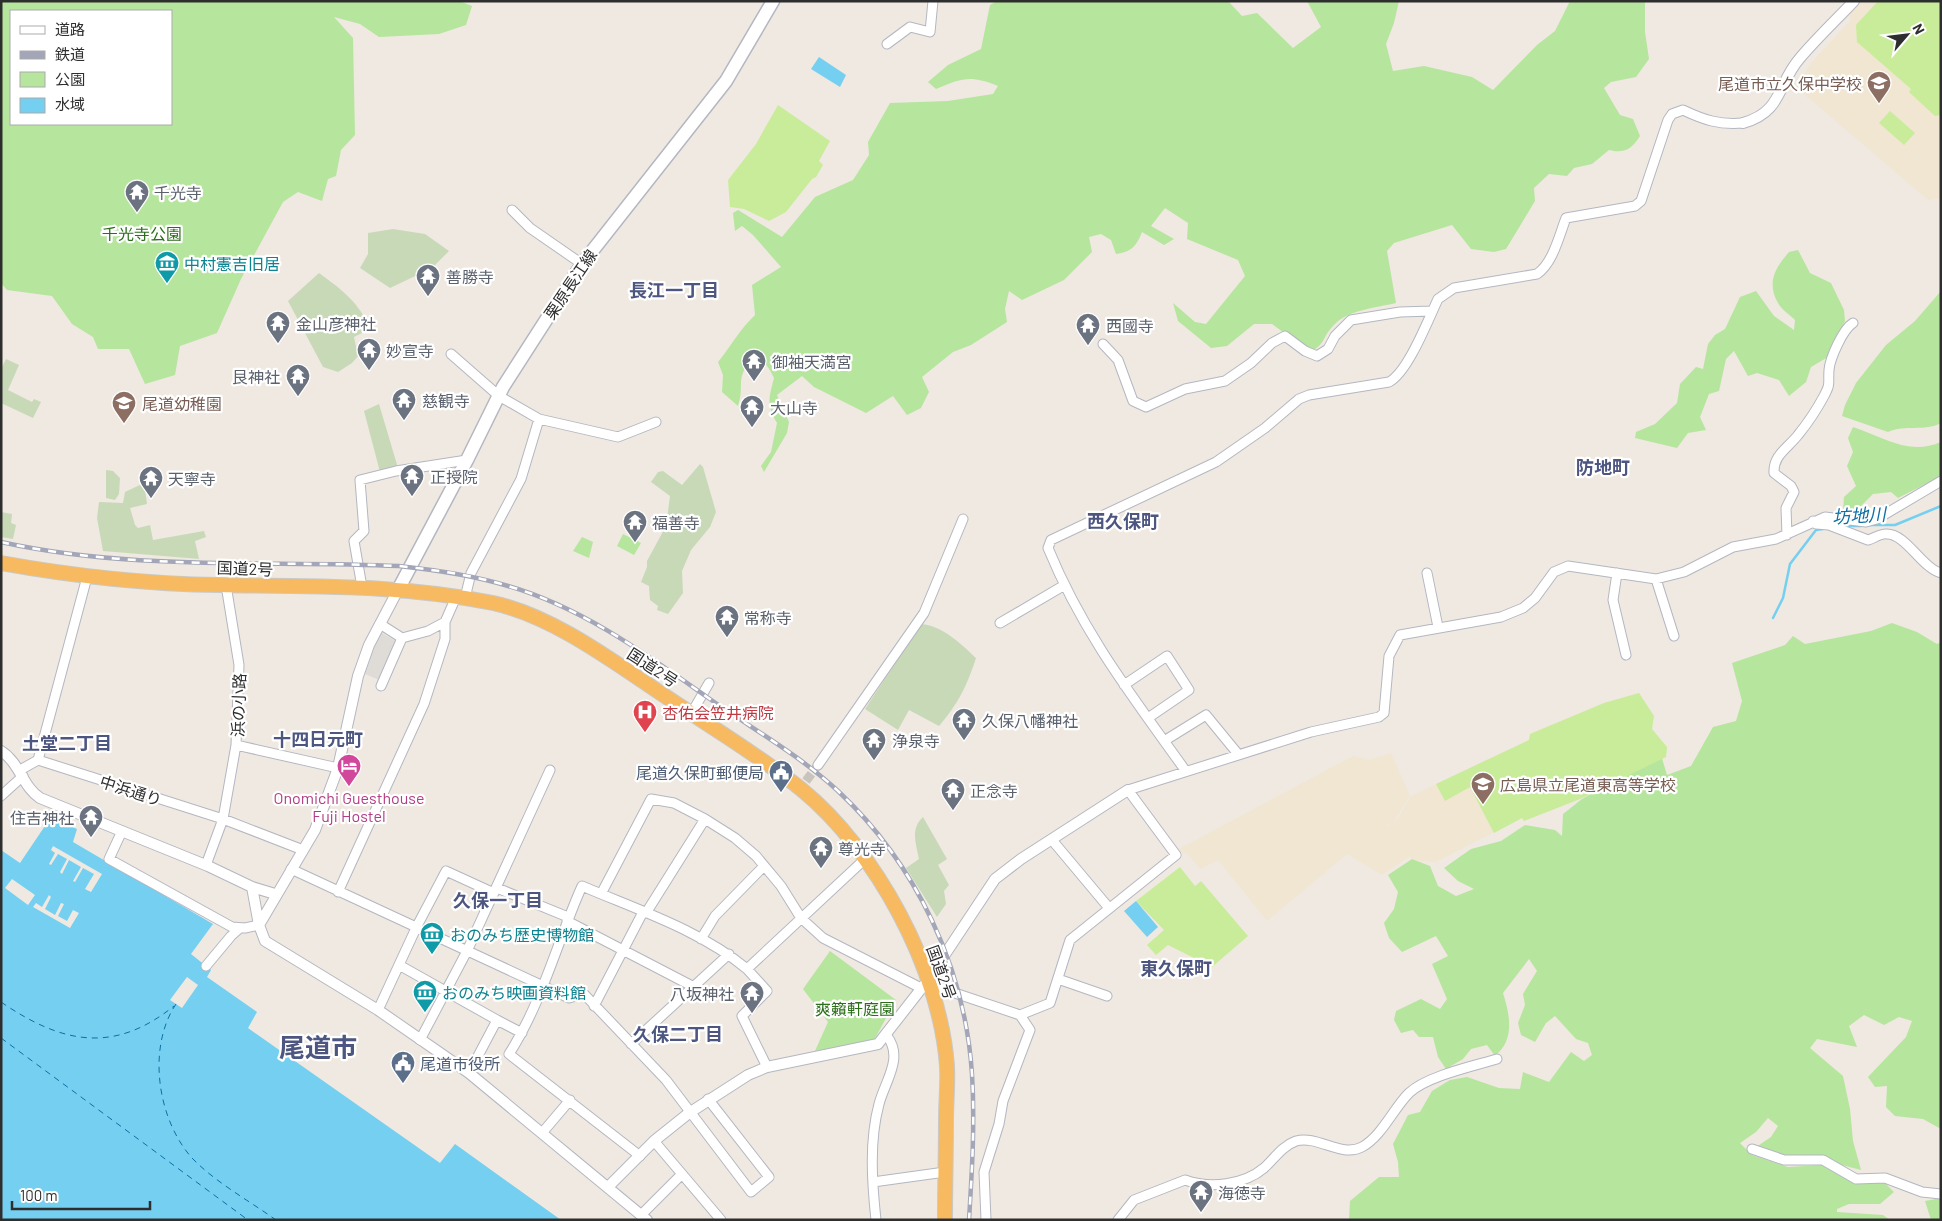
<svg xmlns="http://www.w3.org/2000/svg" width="1942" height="1221" font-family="Barlow,'Noto Sans JP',sans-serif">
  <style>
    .education { fill: #f0e6d1 }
    .green { fill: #b6e59e; fill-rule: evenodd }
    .cemetery { fill: #c8d9b8 }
    .pitch { fill: #c9ec9a }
    .plaza { fill: #dfdcd8 }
    .water { fill: #75cff0 }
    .pier { fill: #efe9e1 }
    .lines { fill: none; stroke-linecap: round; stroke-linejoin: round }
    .stream { stroke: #75cff0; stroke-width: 2.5 }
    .ferry { stroke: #0d6fa3; stroke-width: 1; stroke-dasharray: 6 5; stroke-linecap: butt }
    .minor-tunnel { stroke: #c8c4bd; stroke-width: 9; stroke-dasharray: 9 4.5; stroke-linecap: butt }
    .minor-casing { stroke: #b4b7c1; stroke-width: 11 }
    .tertiary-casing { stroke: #b4b7c1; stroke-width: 12 }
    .secondary-casing { stroke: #b4b7c1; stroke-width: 15 }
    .trunk-casing { stroke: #c9c9c9; stroke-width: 16 }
    .minor { stroke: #fff; stroke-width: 9 }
    .tertiary { stroke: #fff; stroke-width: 10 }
    .secondary { stroke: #fff; stroke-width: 12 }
    .trunk { stroke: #f8ba60; stroke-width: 14 }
    .rail-casing { stroke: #a3a6b8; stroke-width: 4.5 }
    .rail { stroke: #fff; stroke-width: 2.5; stroke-dasharray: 8; stroke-linecap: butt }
    .labels { text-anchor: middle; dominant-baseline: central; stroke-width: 4.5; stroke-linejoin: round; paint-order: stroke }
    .education-label { font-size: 16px; fill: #785e54; stroke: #fff; text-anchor: start }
    .worship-label { font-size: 16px; fill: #5b616d; stroke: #fff; text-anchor: start }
    .park-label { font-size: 16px; fill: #2c6e1b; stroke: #fff }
    .culture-label { font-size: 16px; fill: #0d838f; stroke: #fff; text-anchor: start }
    .street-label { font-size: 16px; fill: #2e2e2e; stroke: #fff }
    .health-label { font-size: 16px; fill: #be3a42; stroke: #fff; text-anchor: start }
    .service-label { font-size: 16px; fill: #4e5e75; stroke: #fff; text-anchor: end }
    .hotel-label { font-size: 16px; fill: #b23c85; stroke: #fff }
    .neighbourhood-label { font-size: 18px; font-weight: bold; fill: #4d5680; stroke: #fff }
    .water-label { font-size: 18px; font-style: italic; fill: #0d6fa3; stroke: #fff }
    .town-label { font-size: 26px; font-weight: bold; fill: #4d5680; stroke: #fff }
  </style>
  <rect width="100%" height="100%" fill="#efe9e1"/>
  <path class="education" d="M1862,1H1941V198L1928,200L1796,87L1811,63L1851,20L1848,15Z
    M1639,693L1654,716L1652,729L1667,747L1666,757L1580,799L1524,821L1522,818L1436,862L1419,861L1409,857L1382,875L1347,854L1267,921L1218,860L1200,869L1187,853H1183L1179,849L1353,756L1369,760L1391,753L1410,796L1394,821L1385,826L1387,827L1399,817L1411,796L1529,740L1530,734L1604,703Z"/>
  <path class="green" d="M1,1H459L472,6L466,25L439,34L379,37L360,24L334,17L353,38L355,135L341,150L336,176L328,179L322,201L298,192L283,202L241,279L217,333L180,346L175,375L145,384L129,349H98L93,337L72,324L52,296L7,290L1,283ZM11,11H171V124H11Z
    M997,1H1228L1242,16L1257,13L1293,48L1321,27L1307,1H1399L1394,23L1386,44L1393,71L1424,66L1472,77L1493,90L1537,45L1555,31L1570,1H1645V32L1649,59L1636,77L1611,82L1604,88L1620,115L1633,119L1640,136C1632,149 1624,154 1609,150L1592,164L1574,168L1567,176L1549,174L1534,188L1535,201L1506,249L1494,252L1471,249L1452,225L1394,243L1387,251L1396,303C1375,308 1347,310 1333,326C1322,337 1327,343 1310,352L1272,324H1254L1227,346L1211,348L1178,321L1173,303L1195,322L1206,324L1245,276L1238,260L1187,239L1188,223L1165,208L1151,226L1174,239L1164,245L1142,232C1136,247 1131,252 1116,254L1111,240L1101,234L1089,237L1092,252L1064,280L1022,300L1009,291L1005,309L1007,322L971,345L953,352L922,377L929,392L921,408L907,415L893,396L866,413L814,387L802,376L777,395L789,422L787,433L764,472L761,466L771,452L777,423C766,404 769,398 774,378C768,366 764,358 750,361C735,381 745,385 738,406L722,392L723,375L718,362C732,345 739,330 755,315L752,285L781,267L753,235L742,226L735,231L733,213L738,210L782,237L815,197L853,180L869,155L868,142L890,103L948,101L993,94L998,86C970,75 963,78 936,89L928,82L948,65L981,49L990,5Z
    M1798,250L1810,273L1831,283L1844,310L1845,321L1828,357L1811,367L1806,382L1789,396L1779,380L1757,373L1748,376L1734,351L1726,359L1719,391L1709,394L1700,417L1706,430L1688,433L1677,448L1635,438L1636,432L1655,424L1677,403L1680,384L1696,367L1703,369L1708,344L1715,335L1725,329L1740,297L1756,291L1774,316L1794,330L1795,320C1790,315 1781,309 1778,303C1766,282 1776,267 1789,252Z
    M1941,291V423C1924,432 1905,424 1888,432L1842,416L1845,405L1856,383L1886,345L1915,321Z
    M1853,427C1883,437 1909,456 1941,442V476L1898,498L1891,492L1873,494L1857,510L1843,512L1844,497L1856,486L1847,466L1853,452L1848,438Z
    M623,534L641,543L634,555L617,546Z
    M582,537L593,542L589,558L573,551Z
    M1892,623L1917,632L1937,644L1941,642V1129L1923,1119L1895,1116L1886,1107L1887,1086L1875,1087L1868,1077L1906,1037L1912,1021L1899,1017L1884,1025L1864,1015L1849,1026L1857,1047L1817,1039L1810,1048L1843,1076L1850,1109L1853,1141L1861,1170L1838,1164L1789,1157L1756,1147L1771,1137L1778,1126L1768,1118L1756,1132L1740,1143L1752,1155L1788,1167L1822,1165L1855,1182L1883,1181L1894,1192L1880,1204H1849L1837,1209V1212L1883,1215L1890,1220H1349L1350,1201L1379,1177H1399L1398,1162L1393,1144L1408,1115L1420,1112L1432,1091L1450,1080L1467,1077L1499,1088L1520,1089L1523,1072L1549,1082L1571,1052L1584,1061L1592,1055L1588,1043L1576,1039L1555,1016L1546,1023L1535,1042L1521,1035L1518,1023L1525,1005L1523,994L1537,971L1529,959L1503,993C1510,1015 1515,1040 1495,1056L1487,1045L1471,1049L1463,1059L1446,1069L1438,1057L1433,1037H1419L1413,1030L1401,1033L1394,1020L1396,1011L1421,999L1440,1009L1447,999L1432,964L1448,956L1436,936L1402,952L1389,938L1384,923L1394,909L1398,892L1388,875L1412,859L1430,866L1438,886L1456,896L1474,889L1458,881L1444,868L1471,849L1501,841L1525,825L1555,830L1562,836L1563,814L1582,799L1661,755L1667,775L1691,766L1713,727L1736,721L1742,701L1732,663L1785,645L1793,636L1805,644L1871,631Z
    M830,951L896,1000L873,1042L815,1051L828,1022L803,989Z
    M1941,1198V1220H1931L1925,1201Z"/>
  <path class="cemetery" d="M393,229L425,234L449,251L432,268L390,288L360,268L368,254V233Z
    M319,273C341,289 360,303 370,329L354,337L358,356L352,363L338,372L323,367L288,301Z
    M6,359L19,365L8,390L32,402L34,399L41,402L33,418L1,403V369Z
    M379,404L398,468L380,472L364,411Z
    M700,464L703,467L716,512L710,527L691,550L682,571L683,593L668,614L657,610L658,606L650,600L649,586L641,582L647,567V561L666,526L670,496L651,482L658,472L663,471L682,485Z
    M106,470L113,471L120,478L119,494L115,500L106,498Z
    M144,483L147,504L130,508L135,525L138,528L150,525L153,540L204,531L206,537L195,541L199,559L103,551L97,518L99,502L123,503L125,492Z
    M1,512L12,514L11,523L16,525L13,539L1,537Z
    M921,624C942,625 962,645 976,658C967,686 958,704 939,726L909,710L898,730L865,709Z
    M923,817L947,859L938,865L949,885L944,891L946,904L937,917L906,868L919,859C916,844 910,829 923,817Z"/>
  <path class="pitch" d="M1878,1H1941V115L1935,116L1909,92L1911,89L1857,42L1856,25Z
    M778,105L830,141L819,161L823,165L816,177L812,179L786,212L769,221L744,209L730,207L728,180L756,144Z
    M1890,111L1915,133L1904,145L1879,123Z
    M1639,693L1654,716L1652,729L1667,747L1666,757L1580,799L1524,821L1522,818L1494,833L1470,787L1445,801L1436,784L1529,740L1530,734L1604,703Z
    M1180,867L1195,886L1201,881L1248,936L1212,967L1168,945L1156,955L1147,945L1164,930L1136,901Z"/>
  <path class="plaza" d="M382,633L397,642L379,680L365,674L375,646Z"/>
  <path class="water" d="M819,57L846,75L840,87L811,69Z
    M51,817L77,829L73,842L213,924L191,954L211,970L207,977L257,1012L248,1028L440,1163L455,1144L561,1220H1V850L20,863Z
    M1136,901L1158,927L1147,937L1124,911Z"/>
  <path class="pier" d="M53,846L102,874L91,892L85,889L94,874L83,868L75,882L73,881L81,867L69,860L62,874L60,872L67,859L58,854L51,865L49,864L55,853L51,850Z
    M12,879L35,895L28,905L5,888Z
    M49,895L51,897L45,909L55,915L61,903L64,904L58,916L67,921L73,910L79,913L70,928L33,907L36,903L42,907Z
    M187,977L198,985L182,1008L170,1000Z"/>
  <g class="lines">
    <path class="stream" d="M1869,525H1895L1941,506
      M1841,526H1861
      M1773,618L1783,598L1790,564L1816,530L1823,529"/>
    <path class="ferry" d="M1,1002C61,1043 113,1055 174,1006
      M176,1004C147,1047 157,1119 192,1158C215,1182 248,1200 276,1220
      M1,1038L248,1220"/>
    <path class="minor-tunnel" d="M806,781L818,765"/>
    <defs>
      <path id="minor" d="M887,44L910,27L930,32L933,1
        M512,210L530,228L582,264
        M1103,344L1118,360L1133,401L1146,407L1185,389L1225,381L1251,363L1272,343L1285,336L1305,351L1317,356L1328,349L1335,336L1351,320L1400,312L1432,311
        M451,354L499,396L539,419L618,437L656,422
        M1813,521L1816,524L1829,525L1868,540C1874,538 1882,533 1887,534C1906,534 1922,568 1941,573
        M1787,535L1786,508L1794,492L1791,486L1774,473C1773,455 1788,448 1798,435C1807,424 1817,409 1824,396C1831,383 1828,384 1829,370C1830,358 1843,329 1853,323
        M1427,573L1438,627
        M1617,573L1613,600L1626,655
        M1656,579L1674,636
        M362,587L354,541L364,531L360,480L396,471L467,460
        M465,598L471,573L521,479L539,419
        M1000,623L1063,586
        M380,624L402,638
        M1124,685L1167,656L1189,690L1148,718
        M381,686L402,638L428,631L445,622
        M691,714L709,683
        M1164,741L1206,715L1238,754
        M236,745L338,768
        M38,760L223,819L303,850
        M38,760L87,577
        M818,765L924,613L963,519
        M20,770L38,760
        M1185,770C1132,696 1083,633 1048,548L1051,540L1216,462L1265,428L1299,399L1309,395L1389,382C1408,372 1428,320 1438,299L1454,288L1537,274C1553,263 1559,236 1566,218L1635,206L1641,201L1668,120L1672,114L1683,110C1704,120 1719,125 1743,123
        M1,796L23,776
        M122,831L109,859L232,927L245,928L259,925
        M1052,840L1109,908
        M206,865L223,819L236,745L239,665L226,585
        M291,869L569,998L584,994L666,1080L751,1192L769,1177L708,1099
        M497,888L568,917
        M338,892L424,704L445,639V622L456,597
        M601,894L651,799L674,803L705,819L735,838L756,856L781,886L801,918L823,938L921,988
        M646,913L705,819
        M567,921L694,987
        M701,939L715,916L764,866
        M399,965L497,1020
        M206,966L231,936L240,928
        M747,969L767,991L742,1016L767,1067
        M1058,979L1107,996
        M928,980L943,989L1020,1015L1030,1030L1003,1101L999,1124L984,1172L986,1220
        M594,1006L643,912
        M378,1010L417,926L446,871L494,893
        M1020,1015L1050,1003L1070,940L1176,855L1128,790L1311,732L1379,717L1384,713L1389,656L1400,635L1501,617L1523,608L1535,598L1554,572L1568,566L1656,579L1684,572L1733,547L1776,539L1825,517L1866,522L1877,519L1941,481
        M420,1040L467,951L550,770
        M631,1044L729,954
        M469,1073L497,1020L522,1033
        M542,1133L570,1100
        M654,1141L721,1220
        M1752,1149L1784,1160H1823L1856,1179L1885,1178L1922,1192L1941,1194
        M640,1156L509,1054C542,1003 557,942 582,886C638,910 700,930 747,969L865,859
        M873,1182L945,1172
        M641,1215L682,1174
        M876,1220C872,1183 869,1141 879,1104C885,1081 904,1058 887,1036
        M1118,1220L1134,1200L1185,1180C1210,1189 1244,1185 1264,1168C1274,1159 1282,1146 1296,1141C1318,1135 1341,1158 1362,1147C1382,1136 1393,1109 1409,1093C1427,1076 1474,1066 1497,1059"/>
      <path id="tertiary" d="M1743,123C1783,112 1777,84 1800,58C1817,38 1836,20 1854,1
        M1,751C20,763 22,786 40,798L208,866L252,887L259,925L265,941L378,1010L469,1073L647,1220
        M252,887L275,894
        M259,925L315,830L338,768L358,676L369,645L399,588
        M608,1187L654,1141L689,1113L748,1075L767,1067L878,1044L928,980L995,879L1021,859L1128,790"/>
      <path id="secondary" d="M399,588L467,460L503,387L582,264L726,81L773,1"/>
      <path id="trunk" d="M1,563C73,576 147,584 220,585C313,587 402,584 493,603C557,617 620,667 674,702C716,730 761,757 801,789C876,850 940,969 947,1066C948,1084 946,1102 946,1120C946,1153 945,1186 945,1220"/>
    </defs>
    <use href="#minor" class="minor-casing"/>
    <use href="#tertiary" class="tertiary-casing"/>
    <use href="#secondary" class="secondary-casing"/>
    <use href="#trunk" class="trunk-casing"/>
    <use href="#minor" class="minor"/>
    <use href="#tertiary" class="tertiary"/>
    <use href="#secondary" class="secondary"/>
    <use href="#trunk" class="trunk"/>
    <defs>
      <path id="rail" d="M1,542C132,571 266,560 399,566C436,570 472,575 508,586C581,607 646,654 707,697C751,728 798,754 838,791C916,864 965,967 972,1074C975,1123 972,1171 969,1220"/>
    </defs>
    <use href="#rail" class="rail-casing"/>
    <use href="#rail" class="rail"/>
  </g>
  <defs>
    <symbol id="school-pin" viewBox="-11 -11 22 30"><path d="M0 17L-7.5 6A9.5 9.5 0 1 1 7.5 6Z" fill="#8d6e63" stroke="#fff"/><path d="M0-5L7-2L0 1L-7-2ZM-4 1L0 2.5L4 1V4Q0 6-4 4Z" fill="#fff"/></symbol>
    <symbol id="temple-pin" viewBox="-11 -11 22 30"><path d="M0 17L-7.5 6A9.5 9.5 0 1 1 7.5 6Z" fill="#6b7280" stroke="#fff"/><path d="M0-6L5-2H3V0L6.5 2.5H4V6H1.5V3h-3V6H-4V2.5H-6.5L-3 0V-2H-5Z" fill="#fff"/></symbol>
    <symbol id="museum-pin" viewBox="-11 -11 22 30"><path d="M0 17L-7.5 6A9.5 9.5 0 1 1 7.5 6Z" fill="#0f9aa8" stroke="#fff"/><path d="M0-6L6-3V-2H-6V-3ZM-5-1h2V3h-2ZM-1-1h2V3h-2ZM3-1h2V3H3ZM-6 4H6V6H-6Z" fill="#fff"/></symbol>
    <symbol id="hospital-pin" viewBox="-11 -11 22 30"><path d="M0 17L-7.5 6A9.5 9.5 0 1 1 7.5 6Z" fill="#e0444e" stroke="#fff"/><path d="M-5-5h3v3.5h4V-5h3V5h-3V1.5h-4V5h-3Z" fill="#fff"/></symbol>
    <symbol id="hotel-pin" viewBox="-11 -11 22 30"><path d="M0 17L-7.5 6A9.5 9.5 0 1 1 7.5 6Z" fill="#d1479c" stroke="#fff"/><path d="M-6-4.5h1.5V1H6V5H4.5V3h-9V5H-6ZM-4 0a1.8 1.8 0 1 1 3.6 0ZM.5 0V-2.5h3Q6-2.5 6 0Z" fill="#fff"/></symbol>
    <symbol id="civic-pin" viewBox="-11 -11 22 30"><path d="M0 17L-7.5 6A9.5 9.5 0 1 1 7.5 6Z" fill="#5c6f8a" stroke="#fff"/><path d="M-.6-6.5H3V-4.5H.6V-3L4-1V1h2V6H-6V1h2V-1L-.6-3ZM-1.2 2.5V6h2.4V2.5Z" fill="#fff"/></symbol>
  </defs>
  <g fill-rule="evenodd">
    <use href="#school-pin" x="1865" y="69" width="28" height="38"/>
    <use href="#temple-pin" x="123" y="178" width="28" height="38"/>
    <use href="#museum-pin" x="153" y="249" width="28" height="38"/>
    <use href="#temple-pin" x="414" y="262" width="28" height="38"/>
    <use href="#temple-pin" x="264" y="309" width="28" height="38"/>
    <use href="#temple-pin" x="1074" y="311" width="28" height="38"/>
    <use href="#temple-pin" x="355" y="336" width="28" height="38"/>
    <use href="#temple-pin" x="740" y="347" width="28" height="38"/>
    <use href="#temple-pin" x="284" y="362" width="28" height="38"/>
    <use href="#temple-pin" x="390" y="386" width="28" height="38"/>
    <use href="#school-pin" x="110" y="389" width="28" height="38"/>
    <use href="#temple-pin" x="738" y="393" width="28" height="38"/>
    <use href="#temple-pin" x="398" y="462" width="28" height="38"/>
    <use href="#temple-pin" x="137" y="464" width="28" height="38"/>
    <use href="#temple-pin" x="621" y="508" width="28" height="38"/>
    <use href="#temple-pin" x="713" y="603" width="28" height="38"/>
    <use href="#hospital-pin" x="631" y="698" width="28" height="38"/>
    <use href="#temple-pin" x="950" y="706" width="28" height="38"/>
    <use href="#temple-pin" x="860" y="726" width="28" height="38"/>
    <use href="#hotel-pin" x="335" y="752" width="28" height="38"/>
    <use href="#civic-pin" x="767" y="758" width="28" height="38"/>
    <use href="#school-pin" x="1469" y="770" width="28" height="38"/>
    <use href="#temple-pin" x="939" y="776" width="28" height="38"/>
    <use href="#temple-pin" x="77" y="803" width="28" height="38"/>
    <use href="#temple-pin" x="807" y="834" width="28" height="38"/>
    <use href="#museum-pin" x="418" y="920" width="28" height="38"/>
    <use href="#museum-pin" x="411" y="978" width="28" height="38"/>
    <use href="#temple-pin" x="738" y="979" width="28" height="38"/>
    <use href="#civic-pin" x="389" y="1049" width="28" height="38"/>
    <use href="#temple-pin" x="1187" y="1178" width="28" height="38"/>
  </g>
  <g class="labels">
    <g class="education-label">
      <text x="1862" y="83" text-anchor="end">尾道市立久保中学校</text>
      <text x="142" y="403">尾道幼稚園</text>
      <text x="1500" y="784">広島県立尾道東高等学校</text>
    </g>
    <g class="worship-label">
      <text x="154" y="192">千光寺</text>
      <text x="446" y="276">善勝寺</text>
      <text x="296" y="323">金山彦神社</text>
      <text x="1106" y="325">西國寺</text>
      <text x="386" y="350">妙宣寺</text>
      <text x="772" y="361">御袖天満宮</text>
      <text x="280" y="376" text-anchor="end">艮神社</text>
      <text x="422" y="400">慈観寺</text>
      <text x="770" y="407">大山寺</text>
      <text x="430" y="476">正授院</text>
      <text x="168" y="478">天寧寺</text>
      <text x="652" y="522">福善寺</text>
      <text x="744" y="617">常称寺</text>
      <text x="982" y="720">久保八幡神社</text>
      <text x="892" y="740">浄泉寺</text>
      <text x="970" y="790">正念寺</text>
      <text x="74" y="817" text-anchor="end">住吉神社</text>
      <text x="838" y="848">尊光寺</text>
      <text x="734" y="993" text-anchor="end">八坂神社</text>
      <text x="1218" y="1192">海徳寺</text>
    </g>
    <g class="park-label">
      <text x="142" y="233">千光寺公園</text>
      <text x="855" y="1008">爽籟軒庭園</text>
    </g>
    <g class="culture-label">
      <text x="184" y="263">中村憲吉旧居</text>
      <text x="450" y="934">おのみち歴史博物館</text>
      <text x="442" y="992">おのみち映画資料館</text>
    </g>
    <g class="street-label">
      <text transform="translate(570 284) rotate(-56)">栗原長江線</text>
      <text transform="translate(245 568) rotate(2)">国道2号</text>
      <text transform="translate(653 667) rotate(33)">国道2号</text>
      <text transform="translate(238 705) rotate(-88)">浜の小路</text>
      <text transform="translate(131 790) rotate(18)">中浜通り</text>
      <text transform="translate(942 972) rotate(70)">国道2号</text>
    </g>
    <g class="health-label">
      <text x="662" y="712">杏佑会笠井病院</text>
    </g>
    <g class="service-label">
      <text x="764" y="772">尾道久保町郵便局</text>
      <text x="420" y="1063" text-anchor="start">尾道市役所</text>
    </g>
    <g class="hotel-label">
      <text x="349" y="797">Onomichi Guesthouse<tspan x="349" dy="18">Fuji Hostel</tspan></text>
    </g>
    <g class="neighbourhood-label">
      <text x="674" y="290">長江一丁目</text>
      <text x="1603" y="467">防地町</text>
      <text x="1123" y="521">西久保町</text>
      <text x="318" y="739">十四日元町</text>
      <text x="67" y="743">土堂二丁目</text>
      <text x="498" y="900">久保一丁目</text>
      <text x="1176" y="968">東久保町</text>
      <text x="678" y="1034">久保二丁目</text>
    </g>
    <g class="water-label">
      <text transform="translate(1859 515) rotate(-3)">坊地川</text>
    </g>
    <g class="town-label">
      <text x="318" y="1046">尾道市</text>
    </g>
  </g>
  <rect width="1942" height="1221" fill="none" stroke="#2e2e2e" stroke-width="5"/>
  <rect x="10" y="10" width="162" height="115" fill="#ffffff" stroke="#ababab"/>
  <rect x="20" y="26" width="25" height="8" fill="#ffffff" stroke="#ababab"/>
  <text x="55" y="35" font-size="15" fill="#2e2e2e">道路</text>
  <rect x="20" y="51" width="25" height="8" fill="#a3a6b8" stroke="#ababab"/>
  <text x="55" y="60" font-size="15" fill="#2e2e2e">鉄道</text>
  <rect x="20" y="72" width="25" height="15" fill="#b6e59e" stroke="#ababab"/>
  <text x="55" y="85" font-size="15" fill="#2e2e2e">公園</text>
  <rect x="20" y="98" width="25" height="15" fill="#75cff0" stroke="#ababab"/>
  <text x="55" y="110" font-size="15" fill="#2e2e2e">水域</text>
  <g transform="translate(1907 35) rotate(62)" stroke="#ffffff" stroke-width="4" paint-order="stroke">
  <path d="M0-4L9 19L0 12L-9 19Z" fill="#2e2e2e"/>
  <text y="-8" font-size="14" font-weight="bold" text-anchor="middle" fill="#2e2e2e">N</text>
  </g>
  <path d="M12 1201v8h138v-8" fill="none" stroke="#2e2e2e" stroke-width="2.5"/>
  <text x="20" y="1201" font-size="15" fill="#2e2e2e" stroke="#ffffff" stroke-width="4" paint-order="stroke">100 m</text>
</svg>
